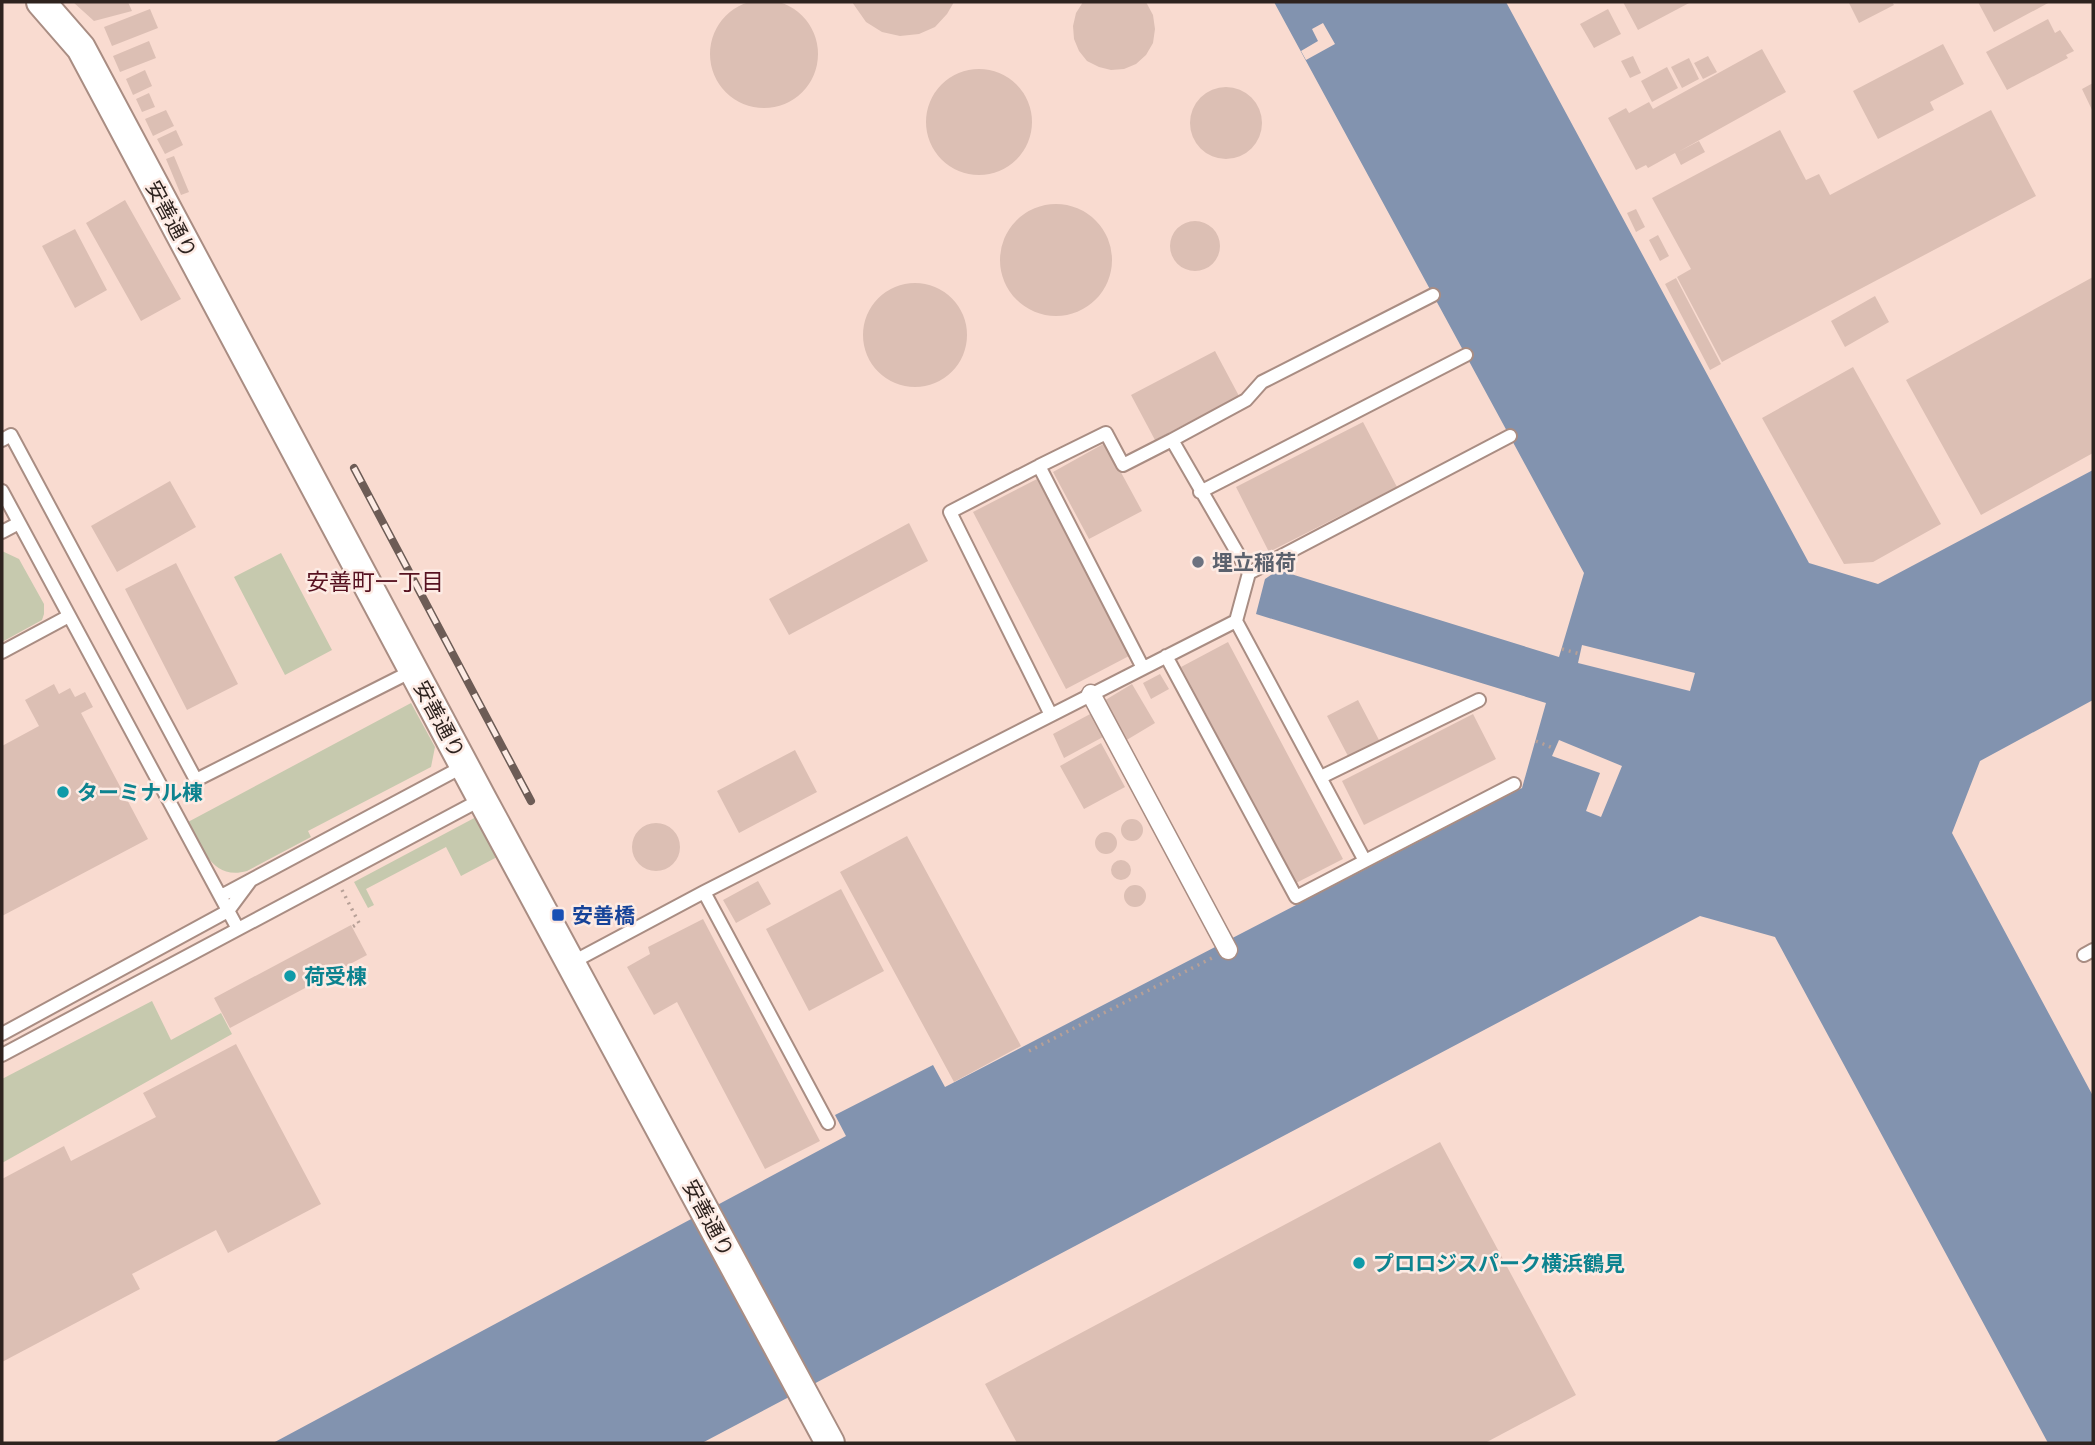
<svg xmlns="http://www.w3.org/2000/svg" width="2095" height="1445" font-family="Ubuntu,'Noto Sans JP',sans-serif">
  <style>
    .green { fill: #c6c9ae }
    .water { fill: #8293af }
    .pier { fill: #f9dbd0 }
    .building { fill: #dcbfb4 }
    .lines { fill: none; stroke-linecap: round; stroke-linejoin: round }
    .service-casing { stroke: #a98d83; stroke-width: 16 }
    .pedestrian-casing { stroke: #a98d83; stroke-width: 21 }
    .tertiary-casing { stroke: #a98d83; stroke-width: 32 }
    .path { stroke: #b7a097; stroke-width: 3.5; stroke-dasharray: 2 5; stroke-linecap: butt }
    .service { stroke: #fff; stroke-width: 12 }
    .pedestrian { stroke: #fff; stroke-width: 18 }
    .tertiary { stroke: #fff; stroke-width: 28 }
    .rail-casing { stroke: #6d5c56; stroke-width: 8 }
    .rail { stroke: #fdebe4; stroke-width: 5; stroke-dasharray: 16; stroke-linecap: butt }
    .worship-dot { fill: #6b7280; stroke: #fdebe4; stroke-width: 2.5 }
    .culture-dot { fill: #0f9aa8; stroke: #fdebe4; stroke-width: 2.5 }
    .transit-dot { fill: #1a4fb4; stroke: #fdebe4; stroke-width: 2.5 }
    .labels { text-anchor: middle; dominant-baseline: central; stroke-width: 5; stroke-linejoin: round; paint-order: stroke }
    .street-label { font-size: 21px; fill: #2e231f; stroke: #fdebe4 }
    .worship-label { font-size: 21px; font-weight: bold; fill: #5b616d; stroke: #fdebe4; text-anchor: start }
    .culture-label { font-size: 21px; font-weight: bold; fill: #0d838f; stroke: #fdebe4; text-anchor: start }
    .transit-label { font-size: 21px; font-weight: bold; fill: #164399; stroke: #fdebe4; text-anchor: start }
    .neighbourhood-label { font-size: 23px; fill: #571221; stroke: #fdebe4 }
  </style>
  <rect width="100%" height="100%" fill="#f9dbd0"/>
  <path class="green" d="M2,551L19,559L44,604V614L42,620L2,642Z
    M281,553L332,650L285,675L234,577Z
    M411,703L435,747L431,767L308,831L311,837L247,871C212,881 202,847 188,822Z
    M478,816L499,856L461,876L446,847L366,889L374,905L368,908L354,882Z
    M152,1001L171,1040L221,1013L232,1034L2,1163V1079Z"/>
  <path class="water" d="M1274,2H1506L1809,563L1878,584L2093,470V700L1980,761L1952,833L2093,1096V1443H2048L1775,937L1700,916L702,1443H273L846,1136L835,1115L933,1065L945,1087L1522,788L1546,703L1256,614L1265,579L1278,570L1559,657L1584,573Z"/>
  <path class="pier" d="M1323,23L1335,44L1306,60L1301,51L1318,41L1312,29Z
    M1582,645L1695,673L1690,691L1578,663Z
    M1559,740L1622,766L1601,817L1586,811L1600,773L1552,756Z"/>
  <path class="building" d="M710 54a54 54 0 1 1 108 0a54 54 0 1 1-108 0Z
    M73,2H128L132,11L94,21Z
    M852,2H954L947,14L935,27L919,34L900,36L882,32L866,22Z
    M1083,2H1146L1153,15L1155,29L1153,43L1146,55L1136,64L1124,69L1111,70L1099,67L1087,61L1079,51L1074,39L1073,26L1076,13Z
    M1623,2H1691L1638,30Z
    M1851,2H1892L1894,5L1859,23L1849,3Z
    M1978,2H2050L1994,32Z
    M150,9L158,28L112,46L104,27Z
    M1608,9L1621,34L1594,48L1580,24Z
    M2048,19L2055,33L2060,30L2074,51L2066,55L2068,58L2007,90L1986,52Z
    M149,41L156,58L120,72L113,56Z
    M1943,44L1964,84L1930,102L1934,110L1878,139L1853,91Z
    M1762,49L1786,92L1678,152L1699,141L1705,152L1681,165L1675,153L1648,168L1646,165L1636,170L1608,118L1626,108L1629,113L1649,102L1653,109Z
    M1633,56L1641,73L1630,78L1621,61Z
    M1708,56L1717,72L1703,79L1694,63Z
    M1689,58L1699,79L1682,88L1671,67Z
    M1667,67L1678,88L1652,102L1641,81Z
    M926 122a53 53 0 1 1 106 0a53 53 0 1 1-106 0Z
    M145,70L152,86L133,95L126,79Z
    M2093,83V112L2082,89Z
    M1190 123a36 36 0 1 1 72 0a36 36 0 1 1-72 0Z
    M149,93L155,107L142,112L136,99Z
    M166,110L174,126L153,136L145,119Z
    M1991,110L2036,196L1722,362L1677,277L1691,269L1652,198L1780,130L1806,180L1819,174L1830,195Z
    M176,130L183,145L165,154L157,139Z
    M174,156L189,192L181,195L166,159Z
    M125,200L181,299L141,321L86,223Z
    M1000 260a56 56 0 1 1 112 0a56 56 0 1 1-112 0Z
    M1636,209L1645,227L1636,232L1627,213Z
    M1170 246a25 25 0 1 1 50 0a25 25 0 1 1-50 0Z
    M75,229L107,290L75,308L42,246Z
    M1658,235L1669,256L1660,261L1649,240Z
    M2093,277V453L1981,515L1906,380Z
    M1676,278L1721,364L1710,370L1665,284Z
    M863 335a52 52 0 1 1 104 0a52 52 0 1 1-104 0Z
    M1875,296L1889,322L1845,347L1831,321Z
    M1215,351L1239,396L1155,440L1131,395Z
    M1853,367L1941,524L1873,562L1844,564L1762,418Z
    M1363,422L1397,487L1269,552L1236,487Z
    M1105,443L1142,511L1089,539L1053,472Z
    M1037,479L1129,656L1066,689L973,512Z
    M170,481L196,527L117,572L91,526Z
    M909,523L928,561L789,635L769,599Z
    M176,563L238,684L187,710L125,589Z
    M1228,642L1343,859L1296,883L1181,667Z
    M1160,674L1169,689L1151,699L1143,683Z
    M54,684L59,694L70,688L75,697L85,692L93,707L81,713L148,839L2,916V746L39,726L25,700Z
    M1132,684L1155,723L1125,741L1102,702Z
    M1358,700L1379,740L1348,756L1327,716Z
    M1092,713L1103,737L1064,758L1053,734Z
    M1473,714L1496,759L1364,825L1342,781Z
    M1101,743L1125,787L1084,809L1060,766Z
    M795,750L817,792L739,833L717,791Z
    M1121 830a11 11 0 1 1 22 0a11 11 0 1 1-22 0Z
    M632 847a24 24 0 1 1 48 0a24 24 0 1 1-48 0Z
    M1095 843a11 11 0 1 1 22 0a11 11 0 1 1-22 0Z
    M907,836L1021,1046L954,1082L840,872Z
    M1111 870a10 10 0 1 1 20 0a10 10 0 1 1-20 0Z
    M758,881L771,904L736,923L723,900Z
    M1124 896a11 11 0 1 1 22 0a11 11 0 1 1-22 0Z
    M841,889L884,971L809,1011L766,929Z
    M703,919L820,1141L765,1169L677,1002L654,1015L627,967L650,954L648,947Z
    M351,925L367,955L230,1028L214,998Z
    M236,1044L321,1204L228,1253L216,1230L132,1274L140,1289L2,1362V1179L64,1146L71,1161L156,1117L143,1093Z
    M1440,1142L1576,1395L1485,1443H1017L985,1384Z"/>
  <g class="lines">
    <defs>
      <path id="service" d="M1433,295L1262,382L1246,400L1172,440L1249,573L1236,621L1365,861L1514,784
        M2,440L11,435L196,780L414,670
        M1039,466L1106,433L1123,465L1172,440
        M2,491L238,929
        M1200,492L1466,355
        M2,532L19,523
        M1249,573L1510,436
        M2,652L69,616
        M1166,656L1296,897L1365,861
        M1051,715L950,512L1039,466L1143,668
        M1321,777L1479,700
        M704,892L828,1123
        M221,896L464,766
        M2084,955L2093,950
        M571,963L704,892L1236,621
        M2,1034L228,911L251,880
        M2,1055L482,799"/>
      <path id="pedestrian" d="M1091,694L1228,950"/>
      <path id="tertiary" d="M41,2L81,48L482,799L830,1443"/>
    </defs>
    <use href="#service" class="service-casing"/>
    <use href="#pedestrian" class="pedestrian-casing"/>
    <use href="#tertiary" class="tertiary-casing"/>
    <path class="path" d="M1562,649L1580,654
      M1536,741L1555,749
      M342,890L359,923L352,927
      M1029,1051L1214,957"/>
    <use href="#service" class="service"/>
    <use href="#pedestrian" class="pedestrian"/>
    <use href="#tertiary" class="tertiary"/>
    <defs>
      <path id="rail" d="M354,468L531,801"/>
    </defs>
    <use href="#rail" class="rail-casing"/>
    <use href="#rail" class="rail"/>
  </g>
  <circle class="worship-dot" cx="1198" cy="562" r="7"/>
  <g class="culture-dot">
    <circle cx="63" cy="792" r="7"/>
    <circle cx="290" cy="976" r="7"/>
    <circle cx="1359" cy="1263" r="7"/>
  </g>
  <rect class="transit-dot" x="551" y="908" width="14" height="14" rx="3.5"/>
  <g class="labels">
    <g class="street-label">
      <text transform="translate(172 219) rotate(62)">安善通り</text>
      <text transform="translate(440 719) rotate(62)">安善通り</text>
      <text transform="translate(709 1218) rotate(62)">安善通り</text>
    </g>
    <g class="worship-label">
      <text x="1212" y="562">埋立稲荷</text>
    </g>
    <g class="culture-label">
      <text x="77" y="792">ターミナル棟</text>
      <text x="304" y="976">荷受棟</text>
      <text x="1373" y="1263">プロロジスパーク横浜鶴見</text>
    </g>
    <g class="transit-label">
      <text x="572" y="915">安善橋</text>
    </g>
    <g class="neighbourhood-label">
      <text x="375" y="581">安善町一丁目</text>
    </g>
  </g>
  <rect width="2095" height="1445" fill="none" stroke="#2e231f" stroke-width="7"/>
</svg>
